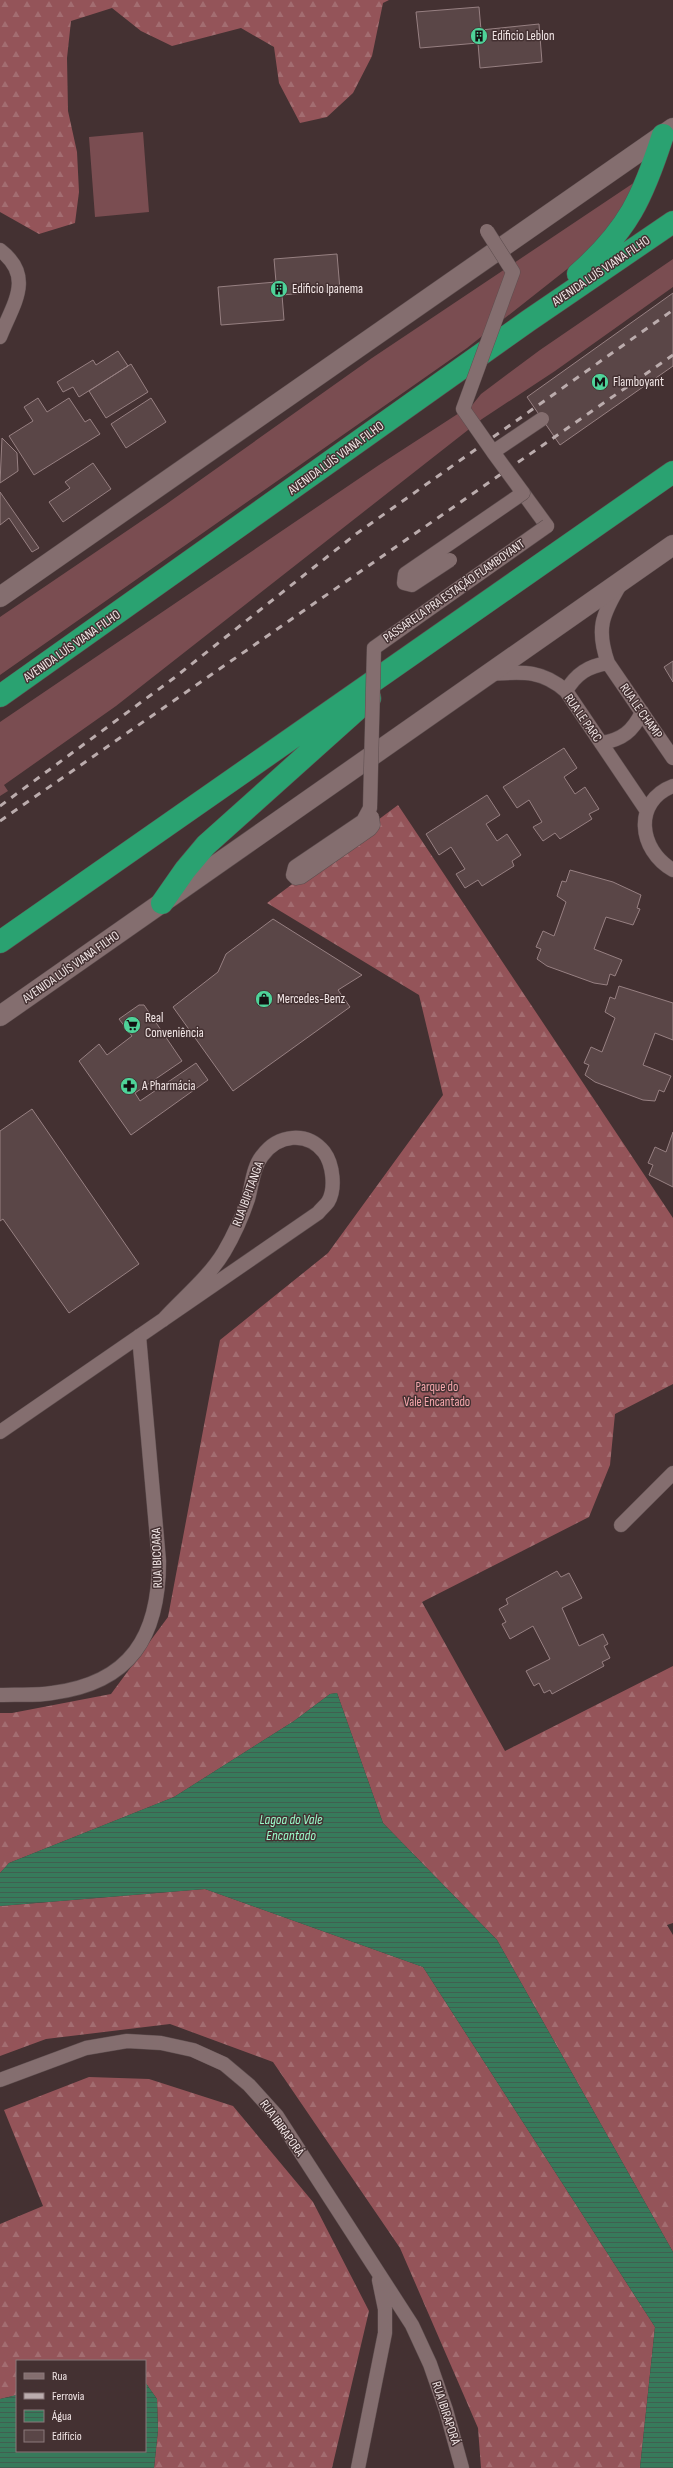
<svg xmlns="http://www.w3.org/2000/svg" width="673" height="2468" font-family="'Sofia Sans Condensed',sans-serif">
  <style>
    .grass { fill: #7a4d51 }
    .forest { fill: url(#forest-firs) }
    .water { fill: url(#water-rules) }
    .building { fill: #5a4647; stroke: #978082 }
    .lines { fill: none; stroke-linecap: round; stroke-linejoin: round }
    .street-casing { stroke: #5e4e4f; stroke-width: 15 }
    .secondary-casing { stroke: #5e4e4f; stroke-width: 21 }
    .highway-casing { stroke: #5e4e4f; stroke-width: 23 }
    .street { stroke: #846e6f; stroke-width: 14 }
    .secondary { stroke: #846e6f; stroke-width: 20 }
    .highway { stroke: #2aa271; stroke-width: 22 }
    .rail { stroke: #bbacad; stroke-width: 3; stroke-dasharray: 7 7; stroke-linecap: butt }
    .street-bridge-casing { stroke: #5e4e4f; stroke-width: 15; stroke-linecap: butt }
    .street-bridge { stroke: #846e6f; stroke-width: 14 }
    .labels { text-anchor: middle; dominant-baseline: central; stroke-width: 3; stroke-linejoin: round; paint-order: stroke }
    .poi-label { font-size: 13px; fill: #f2e6e6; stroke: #443132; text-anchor: start }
    .street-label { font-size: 13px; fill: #f2e6e6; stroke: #443132 }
    .park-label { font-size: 13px; fill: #f6a7ad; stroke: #443132 }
    .water-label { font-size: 14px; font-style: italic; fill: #9afccb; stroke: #443132 }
  </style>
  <defs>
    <pattern id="forest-firs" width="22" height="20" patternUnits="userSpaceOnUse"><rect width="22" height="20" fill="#945459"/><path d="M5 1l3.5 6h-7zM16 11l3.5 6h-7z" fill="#a36d71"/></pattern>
    <pattern id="water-rules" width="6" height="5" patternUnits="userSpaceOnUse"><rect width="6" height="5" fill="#377a5b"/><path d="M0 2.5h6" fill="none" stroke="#406050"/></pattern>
  </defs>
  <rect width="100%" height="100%" fill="#443132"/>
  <path class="grass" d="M143,132L149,212L95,217L89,137Z
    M635,182L626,206L604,240L467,348L0,675V617L165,505L372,358Z
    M673,259V287L555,371L482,419L116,706L4,785L8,791L0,796V722L379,465L473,404L481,394L540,350Z"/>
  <path class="forest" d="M0,0H389L383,3L372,56L353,93L327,117L300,123L279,83L274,47L241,28L172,46L141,31L112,8L71,21L67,58L68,111L77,152L79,192L75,223L39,234L0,212Z
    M398,805L673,1218V1384L615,1414L610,1465L589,1517L422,1602L505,1751L673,1666V1923L667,1925L673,1935V2252L497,1940L383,1823L337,1693L330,1694L294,1721L174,1797L9,1863L0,1873V1713H12L111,1694L168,1617L220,1340L328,1253L443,1095L419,995L267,903Z
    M205,1889L423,1967L655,2327L640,2468H481L478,2428L400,2248L273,2062L170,2024L46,2039L0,2056V1906Z
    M89,2077L149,2079L233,2106L313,2202L369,2311L332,2468H154L158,2430L157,2399L145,2382V2361H17V2395L0,2399V2224L43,2206L4,2110Z"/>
  <path class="water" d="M337,1693L383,1823L497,1940L673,2252V2468H640L655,2327L423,1967L205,1889L0,1906V1873L9,1863L174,1797L294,1721L330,1694Z
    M145,2382L157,2399L158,2430L154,2468H0V2399L17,2395V2451H145Z"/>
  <path class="building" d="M479,7L481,30L539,24L542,62L480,68L478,43L420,48L416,12Z
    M337,254L340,290L282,295L284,320L221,325L218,287L276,282L274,259Z
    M673,293V366L560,445L527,397Z
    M118,351L128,366L79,397L73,387L63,392L57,382L93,360L96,365Z
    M131,364L148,392L106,418L89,391Z
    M38,398L47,412L69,398L85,422L90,419L100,434L34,475L9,436L33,421L24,407Z
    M151,398L166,422L126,448L111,424Z
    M2,438L17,453L18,471L0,483Z
    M93,463L111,489L63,522L49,502L70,488L65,482Z
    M0,492L39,548L32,552L9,518L0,525Z
    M673,661V682L664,667Z
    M564,748L577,768L564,777L575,794L585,787L599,809L589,814L592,819L560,839L555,833L543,841L533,827L542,822L529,800L517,808L503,787Z
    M487,795L500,815L486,824L497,841L507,834L521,855L512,861L514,866L482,886L478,880L465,888L456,874L465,869L451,847L439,855L426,834Z
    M570,870L613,882L641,895L637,908L640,909L633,925L606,917L594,949L622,960L615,976L610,974L607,985L594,983L547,966L537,959L541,949L536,947L543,931L554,936L566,902L557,896L562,881L566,882Z
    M273,919L362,975L338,990L350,1007L233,1091L173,1007L218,972L226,954Z
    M619,986L673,1003V1040L655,1033L643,1065L671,1076L664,1092L659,1090L655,1101L643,1100L595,1082L585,1075L589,1065L584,1063L591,1047L602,1052L615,1018L605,1012L610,997L615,999Z
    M139,1005H144L182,1061L135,1093L140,1101L196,1063L208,1080L131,1135L79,1061L99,1044L107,1055L132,1036L119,1019Z
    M32,1109L139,1264L69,1313L3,1219L0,1221V1131Z
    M673,1132V1187L649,1175L653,1165L648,1163L655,1147L666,1152Z
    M557,1571L561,1577L569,1573L582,1598L562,1608L579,1646L603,1634L608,1644L604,1646L610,1658L602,1662L604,1666L552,1694L550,1690L544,1693L539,1683L534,1686L526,1671L550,1659L533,1626L510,1639L502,1624L506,1622L499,1609L508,1604L506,1599Z"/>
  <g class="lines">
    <defs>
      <path id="street" d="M0,250C35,277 13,304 0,337
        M523,493L547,526
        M620,585C602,615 596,629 608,663L673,758
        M490,674C521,672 541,669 566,691L647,811
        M566,691C576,674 588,666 608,663
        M601,743C622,740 633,731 642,712
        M673,786C633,801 638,850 673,870
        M0,1432L318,1213C321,1209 325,1206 328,1202C336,1189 333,1164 324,1152C307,1131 278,1134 262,1156C253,1167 252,1185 248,1199C242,1217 234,1235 224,1252C209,1277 183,1298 163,1320
        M621,1525L673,1473
        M0,1695C17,1694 35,1696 52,1693C131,1683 159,1636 159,1561L139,1336
        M0,2080L86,2048L127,2041L161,2043L193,2050L224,2064L249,2085L277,2116L412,2325L430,2364L446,2410L462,2468
        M358,2468L385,2333V2309L379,2280"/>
      <path id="secondary" d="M0,597L673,128
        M0,1016L673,545"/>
      <path id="highway" d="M578,274C628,230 643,197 663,135
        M0,696L528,321L673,222
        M162,903L185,870L206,845L370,698
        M0,942L673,472"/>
    </defs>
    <use href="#street" class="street-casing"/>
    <use href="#secondary" class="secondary-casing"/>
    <use href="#highway" class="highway-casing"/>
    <use href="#street" class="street"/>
    <use href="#secondary" class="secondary"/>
    <use href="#highway" class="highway"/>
    <path class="rail" d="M0,806L174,678L356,534L673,310
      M0,821L673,355"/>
    <defs>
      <path id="street-bridge" d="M487,231L513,272L463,409L493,452L542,419
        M450,560L412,585L404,583L405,574L523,493L493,452
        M372,817L373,825L370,829L301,877L296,878L293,875L295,867L363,821L370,808L374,648L547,526"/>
    </defs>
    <use href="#street-bridge" class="street-bridge-casing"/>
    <use href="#street-bridge" class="street-bridge"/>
  </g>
  <defs>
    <symbol id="building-disc" viewBox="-11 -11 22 22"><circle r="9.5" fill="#4ed399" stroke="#443132"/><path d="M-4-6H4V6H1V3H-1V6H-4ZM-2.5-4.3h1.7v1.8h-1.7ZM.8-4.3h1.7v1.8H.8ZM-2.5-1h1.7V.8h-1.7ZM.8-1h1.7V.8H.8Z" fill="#111"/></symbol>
    <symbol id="metro-disc" viewBox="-11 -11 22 22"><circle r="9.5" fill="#4ed399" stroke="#443132"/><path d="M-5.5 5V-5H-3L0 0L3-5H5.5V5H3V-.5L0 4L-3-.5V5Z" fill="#111"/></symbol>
    <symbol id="shop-disc" viewBox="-11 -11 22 22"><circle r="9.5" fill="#4ed399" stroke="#443132"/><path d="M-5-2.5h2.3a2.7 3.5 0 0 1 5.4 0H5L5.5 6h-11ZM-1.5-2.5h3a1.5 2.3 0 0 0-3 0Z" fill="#111"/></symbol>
    <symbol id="supermarket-disc" viewBox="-11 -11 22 22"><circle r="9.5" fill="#4ed399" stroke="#443132"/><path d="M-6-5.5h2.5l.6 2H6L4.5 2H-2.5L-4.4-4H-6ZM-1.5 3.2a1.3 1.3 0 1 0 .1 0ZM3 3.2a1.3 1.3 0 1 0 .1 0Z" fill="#111"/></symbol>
    <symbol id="pharmacy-disc" viewBox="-11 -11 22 22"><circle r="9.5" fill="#4ed399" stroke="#443132"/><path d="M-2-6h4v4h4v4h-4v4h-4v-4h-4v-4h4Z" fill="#111"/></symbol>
  </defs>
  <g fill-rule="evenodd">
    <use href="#building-disc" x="469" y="26" width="20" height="20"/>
    <use href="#building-disc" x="269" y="279" width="20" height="20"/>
    <use href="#metro-disc" x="590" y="372" width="20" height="20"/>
    <use href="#shop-disc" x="254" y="989" width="20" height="20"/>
    <use href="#supermarket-disc" x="122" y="1015" width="20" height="20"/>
    <use href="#pharmacy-disc" x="119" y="1076" width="20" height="20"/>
  </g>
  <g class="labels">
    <g class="poi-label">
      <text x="492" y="36">Edificio Leblon</text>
      <text x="292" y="289">Edificio Ipanema</text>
      <text x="613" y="382">Flamboyant</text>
      <text x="277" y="999">Mercedes-Benz</text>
      <text x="145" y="1018">Real<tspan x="145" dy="15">Conveniência</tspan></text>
      <text x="142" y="1086">A Pharmácia</text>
    </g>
    <g class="street-label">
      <text transform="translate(601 271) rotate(-34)">AVENIDA LUÍS VIANA FILHO</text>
      <text transform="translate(336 458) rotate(-36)">AVENIDA LUÍS VIANA FILHO</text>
      <text transform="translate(454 591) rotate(-35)">PASSARELA PRA ESTAÇÃO FLAMBOYANT</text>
      <text transform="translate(72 646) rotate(-35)">AVENIDA LUÍS VIANA FILHO</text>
      <text transform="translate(641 711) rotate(55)">RUA LE CHAMP</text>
      <text transform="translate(583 718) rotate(55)">RUA LE PARC</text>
      <text transform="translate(71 967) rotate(-35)">AVENIDA LUÍS VIANA FILHO</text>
      <text transform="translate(248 1194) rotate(-70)">RUA IBIPITANGA</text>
      <text transform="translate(157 1558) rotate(-92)">RUA IBICOARA</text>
      <text transform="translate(282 2128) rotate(54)">RUA IBIRAPORÁ</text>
      <text transform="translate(446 2413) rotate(72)">RUA IBIRAPORÁ</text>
    </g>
    <g class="park-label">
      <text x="437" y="1387">Parque do<tspan x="437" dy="15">Vale Encantado</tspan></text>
    </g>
    <g class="water-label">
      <text x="291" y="1819">Lagoa do Vale<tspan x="291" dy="16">Encantado</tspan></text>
    </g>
  </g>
  <rect x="16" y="2360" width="130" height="92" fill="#443132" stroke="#8a797a"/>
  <rect x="24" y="2373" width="20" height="6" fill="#846e6f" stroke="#8a797a"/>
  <text x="52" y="2380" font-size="12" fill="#f2e6e6">Rua</text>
  <rect x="24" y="2393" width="20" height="6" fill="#bbacad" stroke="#8a797a"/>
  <text x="52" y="2400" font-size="12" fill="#f2e6e6">Ferrovia</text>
  <rect x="24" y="2410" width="20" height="12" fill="url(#water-rules)" stroke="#8a797a"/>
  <text x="52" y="2420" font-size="12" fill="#f2e6e6">Água</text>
  <rect x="24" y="2430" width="20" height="12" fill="#5a4647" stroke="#8a797a"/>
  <text x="52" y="2440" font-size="12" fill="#f2e6e6">Edifício</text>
</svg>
